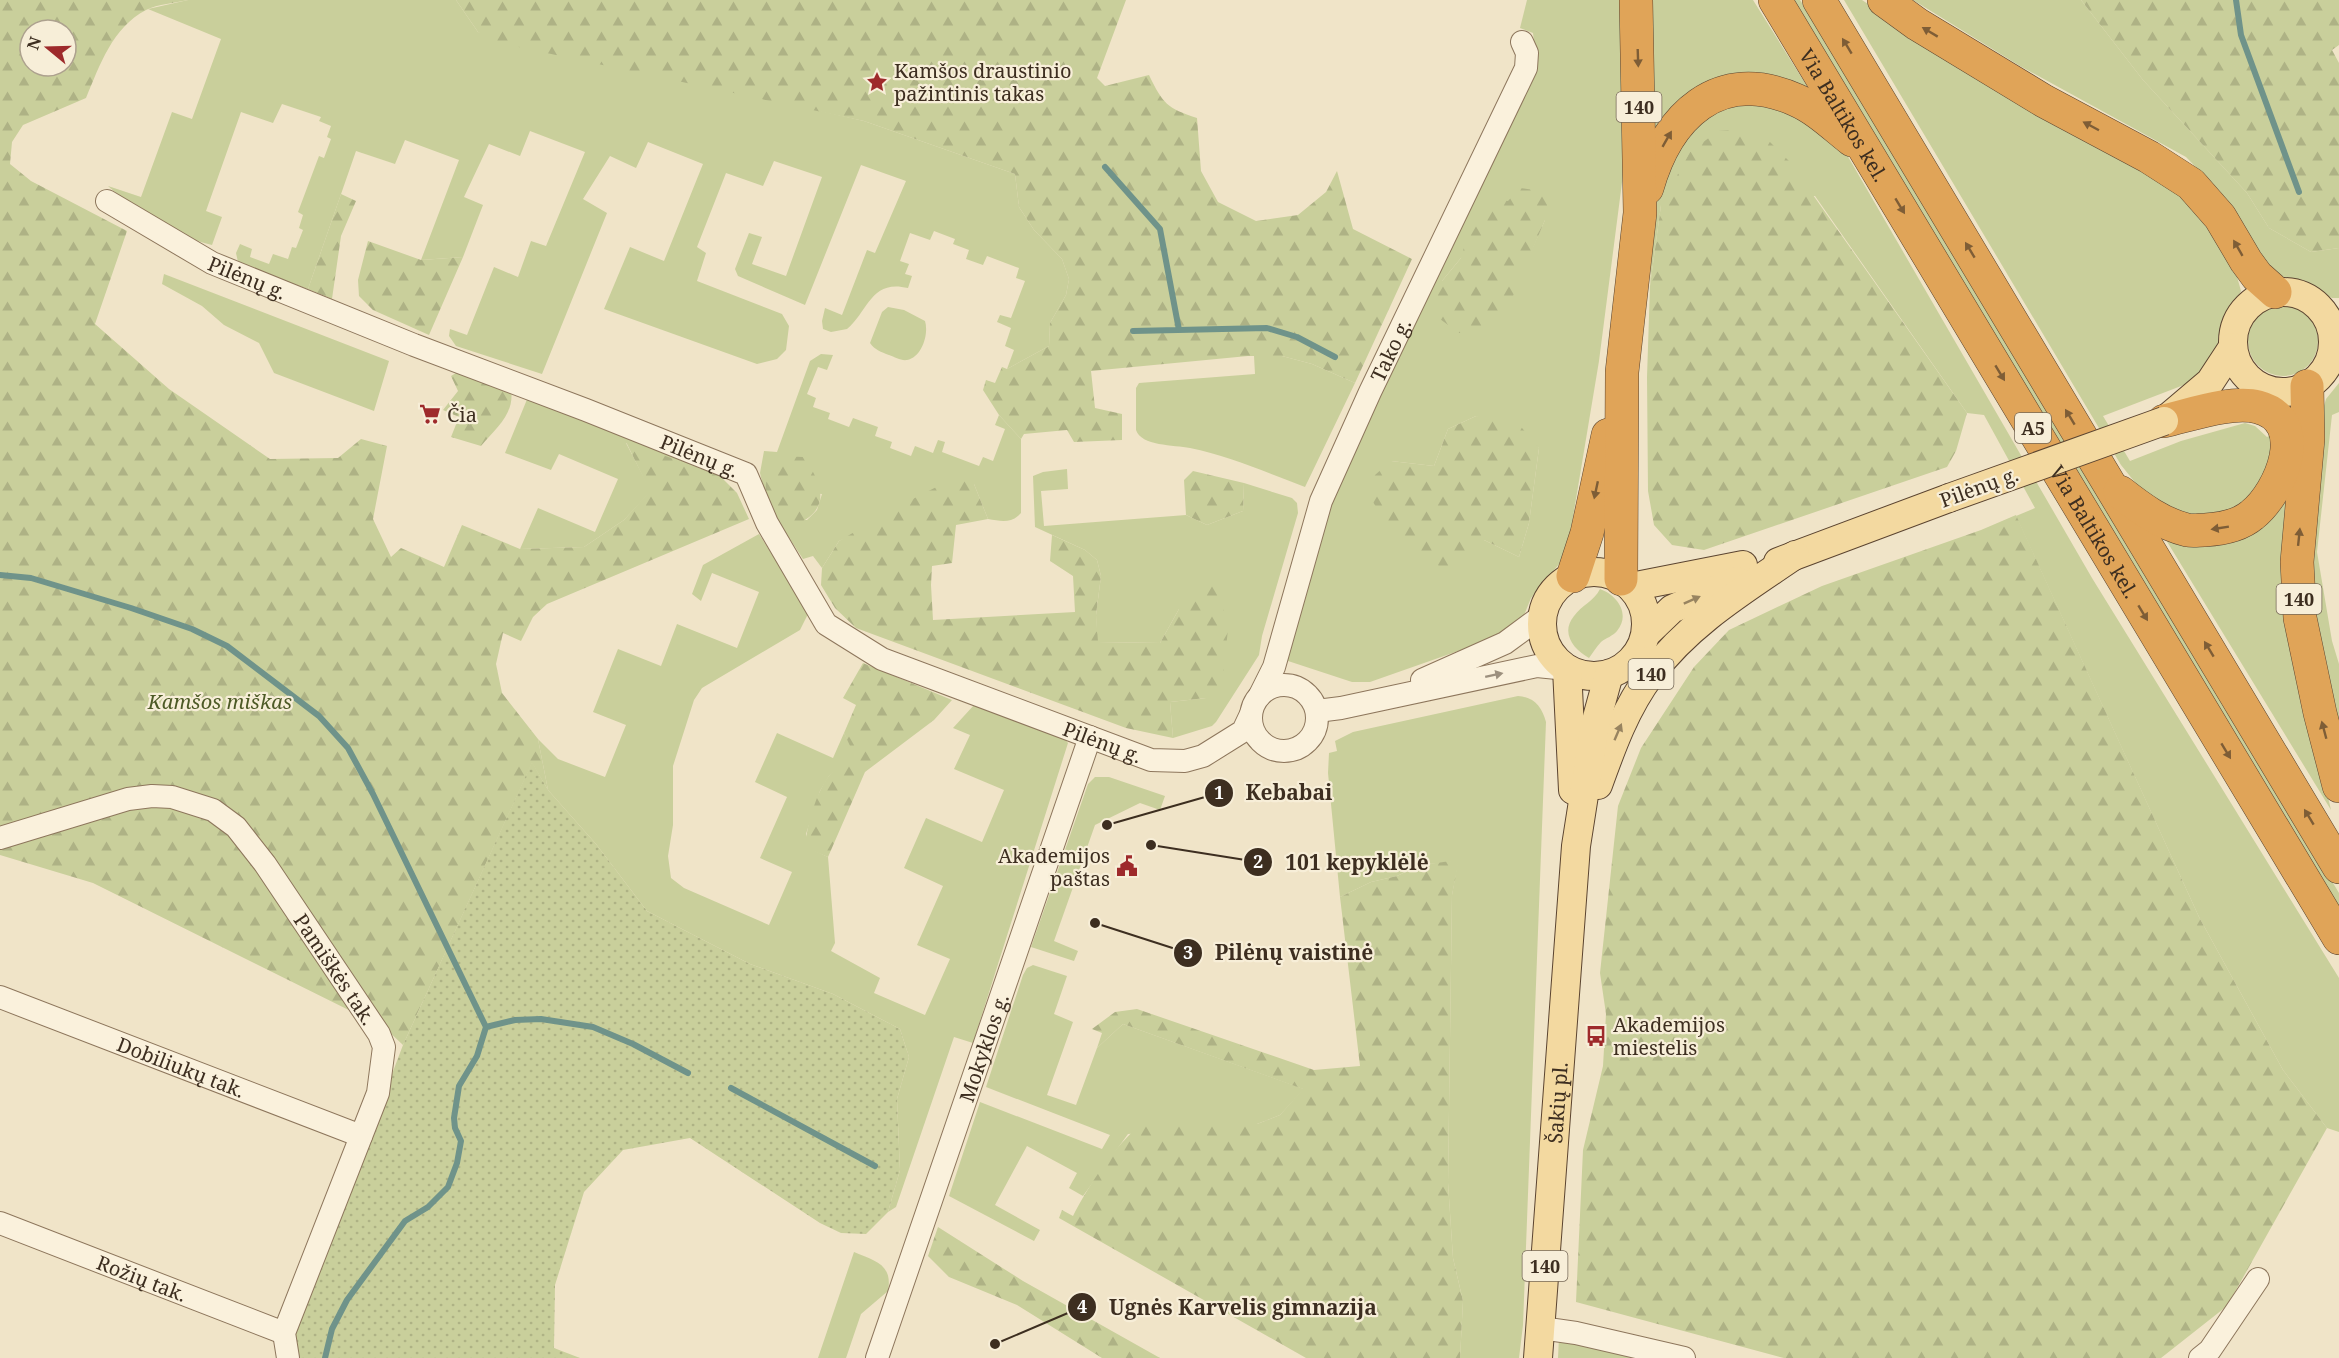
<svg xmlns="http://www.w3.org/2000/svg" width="2339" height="1358" font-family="'Noto Serif',serif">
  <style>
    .green { fill: #c9cf9b; fill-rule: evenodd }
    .forest { fill: url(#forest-firs); fill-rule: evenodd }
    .park { fill: url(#park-dots) }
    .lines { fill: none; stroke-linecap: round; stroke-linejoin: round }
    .stream { stroke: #6f938a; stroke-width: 6 }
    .minor-casing { stroke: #8d765c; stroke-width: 24 }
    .major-casing { stroke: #5b4430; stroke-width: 30 }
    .highway-casing { stroke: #5b4430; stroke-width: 34 }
    .minor { stroke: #faf1dc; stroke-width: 22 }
    .major { stroke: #f3d9a0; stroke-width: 28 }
    .highway { stroke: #e0a458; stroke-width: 33 }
    .major-bridge-casing { stroke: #5b4430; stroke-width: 30; stroke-linecap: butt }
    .major-bridge { stroke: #f3d9a0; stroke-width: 28 }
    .oneway { fill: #7e5d36 }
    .oneway2 { fill: #988460 }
    .oneway3 { fill: #9c907e }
    .labels { text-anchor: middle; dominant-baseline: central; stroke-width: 4.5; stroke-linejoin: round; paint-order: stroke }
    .shield { fill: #f7eed8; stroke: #756857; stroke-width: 1.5 }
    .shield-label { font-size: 18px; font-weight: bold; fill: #3d2e20 }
    .poi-label { font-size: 20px; fill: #3d2e20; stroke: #f7eed8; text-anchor: start }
    .street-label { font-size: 20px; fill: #3d2e20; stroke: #f7eed8 }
    .park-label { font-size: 20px; font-style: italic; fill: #4d5a26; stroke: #f7eed8 }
    .leader { fill: none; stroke: #3d2e20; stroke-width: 2 }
    .callout-dot { fill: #3d2e20; stroke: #f7eed8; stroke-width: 2 }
    .mark-label { font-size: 18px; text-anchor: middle; font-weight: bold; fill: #fff }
    .callout-label { font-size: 21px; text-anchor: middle; font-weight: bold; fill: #3d2e20; stroke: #f7eed8; stroke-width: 4.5; stroke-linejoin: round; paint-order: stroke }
  </style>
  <defs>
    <pattern id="forest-firs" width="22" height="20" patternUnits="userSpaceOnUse" patternTransform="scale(1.5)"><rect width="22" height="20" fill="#c9cf9b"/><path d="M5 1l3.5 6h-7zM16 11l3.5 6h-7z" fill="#aeb285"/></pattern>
    <pattern id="park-dots" width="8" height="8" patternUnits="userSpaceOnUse" patternTransform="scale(1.5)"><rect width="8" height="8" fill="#c9cf9b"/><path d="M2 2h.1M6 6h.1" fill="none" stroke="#aeb285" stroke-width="1.8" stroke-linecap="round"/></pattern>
  </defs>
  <rect width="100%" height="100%" fill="#f0e4c8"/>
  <path class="green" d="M188,0H456L478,32L864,121L1015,174L1019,207L1034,230L1062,259L1069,279L1066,295L1050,323L1049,346L1007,369L1014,350L1005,346L1011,328L997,322L1000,315L1011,318L1025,281L1016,278L1019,268L987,256L983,265L966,259L969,250L953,244L955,239L934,231L930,240L910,233L900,261L909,264L905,274L912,276L908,288C871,279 869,310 847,329L831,332L823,329L822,321L825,308L842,315L867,250L875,253L906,181L861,165L805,305L738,276L735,269L749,233L762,237L752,264L786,276L822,177L774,161L763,186L726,173L697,247L706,253L697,281L782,314L789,326L786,350L777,359L757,364L604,309L630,247L664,261L703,164L648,142L636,168L610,156L583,199L607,213L542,374L456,346L449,336L450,329L467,335L494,267L518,277L531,241L546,246L585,152L530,131L520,156L489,144L464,197L483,205L463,257L421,260L459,160L405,140L395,164L356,151L308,289L241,265L238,262L236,253L240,244L252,249L250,257L269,264L273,254L288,259L292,247L296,248L303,230L299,228L303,215L298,212L319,156L324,158L331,139L327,137L331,126L319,121L321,117L282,104L273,123L241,112L206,211L222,217L212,245C177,237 134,210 108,186L141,197L172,112L192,119L221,39L148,9Z
    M1527,0H1622L1624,167L1599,361L1568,547L1560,563L1531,598L1518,630L1370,682H1352L1285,660L1322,525L1535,50L1533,33L1520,28ZM1545,220L1526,263L1442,281L1461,258ZM1476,416L1539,448L1529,523L1519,557L1484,540L1391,461L1434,466L1448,429Z
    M1648,0H1753L1810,91L2092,578L2339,978V1132L2327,1128L2283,1070L2199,917L2016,516L2035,508L1984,415L1967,413L1815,196L1661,205L1650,286L1653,229Z
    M1789,0H1800L1887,138L2339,893V913Z
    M1844,0H1862L1948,57L2184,194L2211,222L2236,273L2241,291L2224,326L2209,369L2189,383L2103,416L2130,461L2181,441L2245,423L2255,426L2267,437L2275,432L2278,447L2252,504L2198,520L2146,496L2121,465Z
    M1913,0H2081L2143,80L2247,193L2269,228L2311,252L2339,248V298H2332L2299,282L2270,272L2218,190L2186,157L2020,66Z
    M164,274L389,361L374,411L274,373L259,343L224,325L202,306L162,284Z
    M2248 341a35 35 0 1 1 70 0a35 35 0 1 1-70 0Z
    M888,307L904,310L925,321C929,334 922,357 907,360C901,361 895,357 889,355C881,352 875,350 870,343L882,312Z
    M821,354L833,355L827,370L818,367L807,394L816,398L813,407L830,413L828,419L849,427L853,418L878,427L875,436L892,442L890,448L911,456L915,446L933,453L938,440L945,442L942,452L979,466L983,457L993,461L1005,429L995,425L999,415L1021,439V513C1011,524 1001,521 988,519L974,484L839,541L822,568L813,556L803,559L777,519L807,520L817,510L822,494L764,490L760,473L764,451L777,452L810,361Z
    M1254,356H1282L1312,364L1355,383L1305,487C1268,473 1229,456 1190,448C1174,445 1141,446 1136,430V388L1139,383L1255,374Z
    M2339,383V412L2332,415L2317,552L2332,641L2339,664V734L2307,570L2321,416L2326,399Z
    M528,397L719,475L626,443L651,491L624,520L584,547L520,549L538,508L595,532L618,479L559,454L551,470L505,453Z
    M1067,469L1068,489L1041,491L1044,526L1186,515L1207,525L1243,511L1244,483L1292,498L1297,503L1298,513L1262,636L1259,655L1216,722L1212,726L1173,738L1170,702L1206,698L1179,609L1160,643L1097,642L1096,615L1101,576L1097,560L1085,550L1035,527L1033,476L1043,472Z
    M2294,483L2289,630L2331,810L2163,535L2201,543Z
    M759,534L809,612L800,630L702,688L694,700L673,766V825L668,856L671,878L684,888L769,925L792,872L760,858L787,797L755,782L777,733L833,758L844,733L852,748L847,761L829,776L820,791L806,834L811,849L828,857L835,943L831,951L880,978L874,993L925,1015L950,959L917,945L943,886L904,868L926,818L982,842L1004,790L954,769L970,735L953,728L974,705L1062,735L1068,743L973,1043L954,1037L896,1207L888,1212L900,1170L897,1099L909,1057L900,1029L833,994L750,964L647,911L596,844L548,790L538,739L558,759L605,777L626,725L593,712L618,649L661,666L677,624L737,648L759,592L712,573L701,601L692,594L703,565Z
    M1600,589C1617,595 1631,614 1617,631C1613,636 1606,638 1601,642C1596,647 1593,653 1589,658C1574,650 1560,633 1574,616C1582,605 1594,601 1600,589Z
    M1518,696C1534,697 1542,707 1546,722L1523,1325L1519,1358H1460L1463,1301L1453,1258L1448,1183L1452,895L1458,861L1420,865L1397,876L1371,882L1340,897L1328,773L1329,753L1337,751L1335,741L1353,732Z
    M1095,777H1109L1165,796L1160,810L1140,803L1095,825L1054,941L1078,951L1074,961L1031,947L1088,784Z
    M1033,965L1067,976L1054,1014L1073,1022L1047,1095L1076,1105L1097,1048L1123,1024L1304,1089L1280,1115L1257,1124L1128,1134L1083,1196L1069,1188L1077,1173L1027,1146L995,1205L1040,1230L1034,1241L949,1196L980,1102L1102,1149L1110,1135L986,1087L1023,975L1027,968Z
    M854,1252C875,1261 893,1264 888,1291L861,1314L846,1358H818Z
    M1559,1337L1647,1358H1558Z"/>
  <path class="forest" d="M0,0H188C175,3 158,4 146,10C112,28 100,65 86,98L23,125L12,142L10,164L31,181L127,231L95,324L169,389L270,459L338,458L361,439L387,446L373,519L391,557L401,548L444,567L462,525L520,549L584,547L624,520L650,491L626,442L719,475L737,493L749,519L547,604L533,617L521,641L503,633L496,664L502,693L538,739L548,790L532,763L403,1045L385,1028L93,883L0,855ZM30,30H66V66H30Z
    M456,0H1126L1097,78L1105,86L1149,75C1163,104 1167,108 1197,118L1201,171L1218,202L1256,221L1298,215L1326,192L1337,171L1353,229L1412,259L1355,383L1312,364L1282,356H1248L1091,371L1095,408L1122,414V440L1074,442L1067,430L1024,434L1021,439L999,415L983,390L986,380L995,383L1002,367L1007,369L1049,346L1050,323L1066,295L1069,279L1062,259L1034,230L1019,207L1015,174L864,121L495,42L478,32Z
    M2081,0H2339V45L2332,50L2339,63V248L2311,252L2269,228L2247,193L2143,80Z
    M1741,129L1766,138L1789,161L1967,413L1956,451L1947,467L1704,550L1672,545L1654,525L1648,491L1647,377L1650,286L1661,205L1690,152L1718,131Z
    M1520,188L1534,190L1548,200L1545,220L1508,308L1488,327L1459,333L1440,319L1434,303L1442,281L1461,258L1472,220L1488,198L1508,201Z
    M341,194L356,201L341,236L332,299L308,289Z
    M368,241L421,260L463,257L429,335L373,310L359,296L358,280Z
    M456,373L511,389C515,414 496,428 481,446L451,437L459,417L443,410L458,391L451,376Z
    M1476,416L1517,422L1539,448L1529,523L1519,557L1484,540L1448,571L1398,543L1370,497L1375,475L1391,461L1434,466L1448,429Z
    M780,456L803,457C823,483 832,510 795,525L777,519C763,488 760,486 780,456Z
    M1193,471L1244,483L1243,511L1207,525L1186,515L1184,480Z
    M958,476L974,484L988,519L956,525L952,563L932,566L931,585L933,620L1075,612L1073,576L1050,561L1052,535L1085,550L1097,560L1101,576L1096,615L1098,642L1160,643L1179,609L1215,574L1228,629L1222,686L1206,698L1170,702L1173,738L1126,728L856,628L835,608L821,585L822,568L839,541L899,506Z
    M2016,515L2199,917L2283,1070L2327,1128L2227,1306L2161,1358H1784L1576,1302L1583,1150L1603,1066L1606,1014L1600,973L1618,806L1641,748L1694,667L1729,630L1822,586L1981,530Z
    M863,663L952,700L934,720L865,772L828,857L811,850L806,844C806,826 817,792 828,777C839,764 845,767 851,748L844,733L856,705L843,698Z
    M1459,860L1452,895L1448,1183L1453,1258L1463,1301L1460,1358H1306L1059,1218L1062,1210L1073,1216C1090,1183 1114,1147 1142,1123L1257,1124L1280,1115L1303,1089L1123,1024L1097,1048L1102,1033L1092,1029L1115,1012L1137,1009L1314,1070L1360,1066L1340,897L1371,882L1397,876L1420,865Z
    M938,1227L1023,1281L1160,1358H1102L1017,1305L949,1277L928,1256Z"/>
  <path class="park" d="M532,762L548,790L596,844L647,911L750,964L833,994L900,1029L909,1057L897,1099L900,1170L888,1212L866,1234L841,1233L820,1223L690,1138L623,1150L584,1192L555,1285L554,1348L580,1358H299L295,1330L403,1045Z"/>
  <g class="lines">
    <path class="stream" d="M2236,0L2241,35L2299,192
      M1105,167L1160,229L1179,330
      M1133,331L1267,328L1297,337L1335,357
      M0,575L31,578L131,608L192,629L227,646L319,716L348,748L373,794L486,1027L477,1056L459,1086L454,1118L455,1128L461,1141L457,1163L448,1187L428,1207L405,1221L347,1300L332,1329L325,1358
      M486,1027L515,1020L541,1019L593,1027L633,1044L688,1073
      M731,1088L875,1166"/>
    <defs>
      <g id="minor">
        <path id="s1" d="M107,201L212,263L414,345L586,410L746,474L767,523L826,624L882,659L1151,760L1185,761L1203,756L1243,731L1251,714"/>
        <path d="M1422,680L1505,643L1543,615"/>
        <circle cx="1284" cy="718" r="33"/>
        <path id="s2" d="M1260,695L1274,667L1321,501L1370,392L1526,68L1527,53L1522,42"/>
        <path d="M1317,711L1341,708L1537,666L1567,669"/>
        <path id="s3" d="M0,838L128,799L152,796L172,797L213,810L236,827L265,864L379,1034L384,1047L378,1093L284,1333L288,1358"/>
        <path id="s4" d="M0,997L361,1136"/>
        <path id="s5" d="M0,1223L284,1333"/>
        <path d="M1541,1328L1576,1333L1684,1358"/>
        <path id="s6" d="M877,1358L1090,737"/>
        <path d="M2200,1358L2210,1350L2258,1279"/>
      </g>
      <g id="major">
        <circle cx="2283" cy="342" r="50"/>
        <path d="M2164,421L2210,382L2233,347"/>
        <path d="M1778,562L1949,498"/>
        <circle cx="1594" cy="624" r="52"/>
        <path d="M1631,587L1743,565"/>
        <path d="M1646,634L1672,609L1736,581"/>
        <path d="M1567,669L1573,790"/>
        <path d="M1598,785C1612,746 1626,707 1651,674C1689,623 1744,590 1795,555"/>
        <path id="s7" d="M1538,1358L1576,846L1595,725L1609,674"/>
      </g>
      <g id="highway">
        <path id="s8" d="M1775,0L2339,938"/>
        <path d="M1819,0L2339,867"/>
        <path d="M1884,0L1917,24L2044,101L2149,157L2191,184L2220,217L2246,261L2257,276L2275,292"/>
        <path d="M1647,188C1667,117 1718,65 1796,100C1817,109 1834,126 1852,140"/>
        <path d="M2307,386L2308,439L2297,562L2300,618L2320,713L2339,786"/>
        <path d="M2120,492C2140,508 2162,524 2187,530C2193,531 2199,530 2205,530C2222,529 2239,526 2252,515C2281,492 2311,421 2258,407C2233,400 2190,415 2164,421"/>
        <path d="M1573,576L1587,533L1608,435"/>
        <path d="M1621,579L1622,372L1640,213L1636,0"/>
      </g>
    </defs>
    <use href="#minor" class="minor-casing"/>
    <use href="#major" class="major-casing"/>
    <use href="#highway" class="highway-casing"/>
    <use href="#minor" class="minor"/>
    <use href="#major" class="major"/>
    <use href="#highway" class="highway"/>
    <defs>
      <path id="major-bridge" d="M1949,498L2164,421"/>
    </defs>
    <use href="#major-bridge" class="major-bridge-casing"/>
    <use href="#major-bridge" class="major-bridge"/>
  </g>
  <defs><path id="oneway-solid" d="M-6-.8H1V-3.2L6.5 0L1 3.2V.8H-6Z" transform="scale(1.5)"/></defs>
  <g class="oneway">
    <use href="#oneway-solid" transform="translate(1930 32) rotate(-149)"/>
    <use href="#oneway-solid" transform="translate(1847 46) rotate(-121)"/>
    <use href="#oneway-solid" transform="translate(1638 58) rotate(88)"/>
    <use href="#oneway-solid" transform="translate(2091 126) rotate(-152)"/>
    <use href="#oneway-solid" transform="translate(1667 139) rotate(-60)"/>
    <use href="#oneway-solid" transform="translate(1900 206) rotate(59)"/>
    <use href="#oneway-solid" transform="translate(2238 248) rotate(-120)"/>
    <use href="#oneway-solid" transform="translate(1970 250) rotate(-121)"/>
    <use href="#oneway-solid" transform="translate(2000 373) rotate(59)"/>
    <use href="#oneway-solid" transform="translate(2070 417) rotate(-121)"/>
    <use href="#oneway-solid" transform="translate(1596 490) rotate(102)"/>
    <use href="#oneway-solid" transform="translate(2220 528) rotate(171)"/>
    <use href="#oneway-solid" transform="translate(2299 537) rotate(-84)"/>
    <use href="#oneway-solid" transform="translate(2143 613) rotate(59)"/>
    <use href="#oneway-solid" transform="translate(2209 649) rotate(-121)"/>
    <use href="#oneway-solid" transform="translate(2324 730) rotate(-105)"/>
    <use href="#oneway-solid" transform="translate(2226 751) rotate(59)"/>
    <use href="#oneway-solid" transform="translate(2309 817) rotate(-121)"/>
  </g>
  <g class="oneway2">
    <use href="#oneway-solid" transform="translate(1692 600) rotate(-24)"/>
    <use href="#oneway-solid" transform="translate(1618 732) rotate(-67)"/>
  </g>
  <use class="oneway3" href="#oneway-solid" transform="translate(1494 675) rotate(-12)"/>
  <defs>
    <symbol id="sight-bare" viewBox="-9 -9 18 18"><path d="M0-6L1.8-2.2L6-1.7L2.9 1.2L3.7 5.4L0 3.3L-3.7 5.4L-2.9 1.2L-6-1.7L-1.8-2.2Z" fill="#9e2a2b" stroke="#f7eed8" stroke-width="2.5" paint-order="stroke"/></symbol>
    <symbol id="supermarket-bare" viewBox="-9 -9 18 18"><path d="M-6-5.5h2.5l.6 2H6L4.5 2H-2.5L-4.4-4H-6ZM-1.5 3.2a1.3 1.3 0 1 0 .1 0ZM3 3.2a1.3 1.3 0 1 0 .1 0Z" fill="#9e2a2b" stroke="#f7eed8" stroke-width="2.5" paint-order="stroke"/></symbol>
    <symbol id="civic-bare" viewBox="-9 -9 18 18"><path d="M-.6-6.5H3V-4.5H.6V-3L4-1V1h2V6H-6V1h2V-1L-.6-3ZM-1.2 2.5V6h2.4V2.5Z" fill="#9e2a2b" stroke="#f7eed8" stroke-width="2.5" paint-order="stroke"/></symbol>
    <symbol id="bus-bare" viewBox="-9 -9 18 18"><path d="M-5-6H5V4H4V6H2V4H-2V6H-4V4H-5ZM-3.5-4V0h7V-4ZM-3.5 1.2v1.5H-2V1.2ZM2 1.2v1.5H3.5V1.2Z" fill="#9e2a2b" stroke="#f7eed8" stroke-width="2.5" paint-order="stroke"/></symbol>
  </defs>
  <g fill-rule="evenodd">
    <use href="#sight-bare" x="862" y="67" width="30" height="30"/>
    <use href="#supermarket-bare" x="415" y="399" width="30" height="30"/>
    <use href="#civic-bare" x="1112" y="851" width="30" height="30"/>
    <use href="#bus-bare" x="1581" y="1021" width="30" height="30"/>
  </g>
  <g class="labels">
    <g class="shield">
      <rect x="1616.5" y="92" width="45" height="30" rx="4.5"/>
      <rect x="2015" y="413" width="36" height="30" rx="4.5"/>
      <rect x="2276.5" y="584" width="45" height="30" rx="4.5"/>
      <rect x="1628.5" y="659" width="45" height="30" rx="4.5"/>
      <rect x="1522.5" y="1251" width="45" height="30" rx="4.5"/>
    </g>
    <g class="shield-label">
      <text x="1639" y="107">140</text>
      <text x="2033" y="428">A5</text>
      <text x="2299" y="599">140</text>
      <text x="1651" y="674">140</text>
      <text x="1545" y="1266">140</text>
    </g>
    <g class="poi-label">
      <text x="894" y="70">Kamšos draustinio<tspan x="894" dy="23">pažintinis takas</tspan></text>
      <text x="447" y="414">Čia</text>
      <text x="1110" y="855" text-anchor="end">Akademijos<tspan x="1110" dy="23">paštas</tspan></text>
      <text x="1613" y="1024">Akademijos<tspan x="1613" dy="23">miestelis</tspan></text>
    </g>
    <g class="street-label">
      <text stroke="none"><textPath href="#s8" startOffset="134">Via Baltikos kel.</textPath></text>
      <text stroke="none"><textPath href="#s1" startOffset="160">Pilėnų g.</textPath></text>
      <text stroke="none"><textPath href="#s2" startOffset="370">Tako g.</textPath></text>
      <text stroke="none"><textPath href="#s1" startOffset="646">Pilėnų g.</textPath></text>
      <text transform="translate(1979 487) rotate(-20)">Pilėnų g.</text>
      <text stroke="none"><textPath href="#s8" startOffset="620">Via Baltikos kel.</textPath></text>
      <text stroke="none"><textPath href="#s1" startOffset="1168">Pilėnų g.</textPath></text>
      <text stroke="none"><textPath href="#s3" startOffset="423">Pamiškės tak.</textPath></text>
      <text stroke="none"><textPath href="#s6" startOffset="328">Mokyklos g.</textPath></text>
      <text stroke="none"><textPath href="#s4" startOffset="194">Dobiliukų tak.</textPath></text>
      <text stroke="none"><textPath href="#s7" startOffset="256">Šakių pl.</textPath></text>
      <text stroke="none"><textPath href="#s5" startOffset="152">Rožių tak.</textPath></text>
    </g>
    <g class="park-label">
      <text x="220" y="701">Kamšos miškas</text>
    </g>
  </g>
  <path class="leader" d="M1107 825L1219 793M1151 845L1258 862M1095 923L1188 953M995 1344L1082 1307"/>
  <g class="callout-dot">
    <circle cx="1107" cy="825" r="6"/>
    <circle cx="1151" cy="845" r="6"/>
    <circle cx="1095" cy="923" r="6"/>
    <circle cx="995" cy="1344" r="6"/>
    <circle cx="1219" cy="793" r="15"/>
    <circle cx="1258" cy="862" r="15"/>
    <circle cx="1188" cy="953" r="15"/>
    <circle cx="1082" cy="1307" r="15"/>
  </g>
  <g class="mark-label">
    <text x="1219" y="799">1</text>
    <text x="1258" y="868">2</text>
    <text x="1188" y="959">3</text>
    <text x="1082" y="1313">4</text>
  </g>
  <g class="callout-label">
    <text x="1289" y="800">Kebabai</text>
    <text x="1357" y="870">101 kepyklėlė</text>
    <text x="1294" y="960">Pilėnų vaistinė</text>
    <text x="1243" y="1315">Ugnės Karvelis gimnazija</text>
  </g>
  <g transform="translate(48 48) rotate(289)"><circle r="28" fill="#f7eed8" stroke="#ada18e" stroke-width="1.5"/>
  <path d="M0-4.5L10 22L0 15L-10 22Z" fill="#9e2a2b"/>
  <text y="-9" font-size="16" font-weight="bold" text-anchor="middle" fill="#3d2e20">N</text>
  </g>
</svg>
